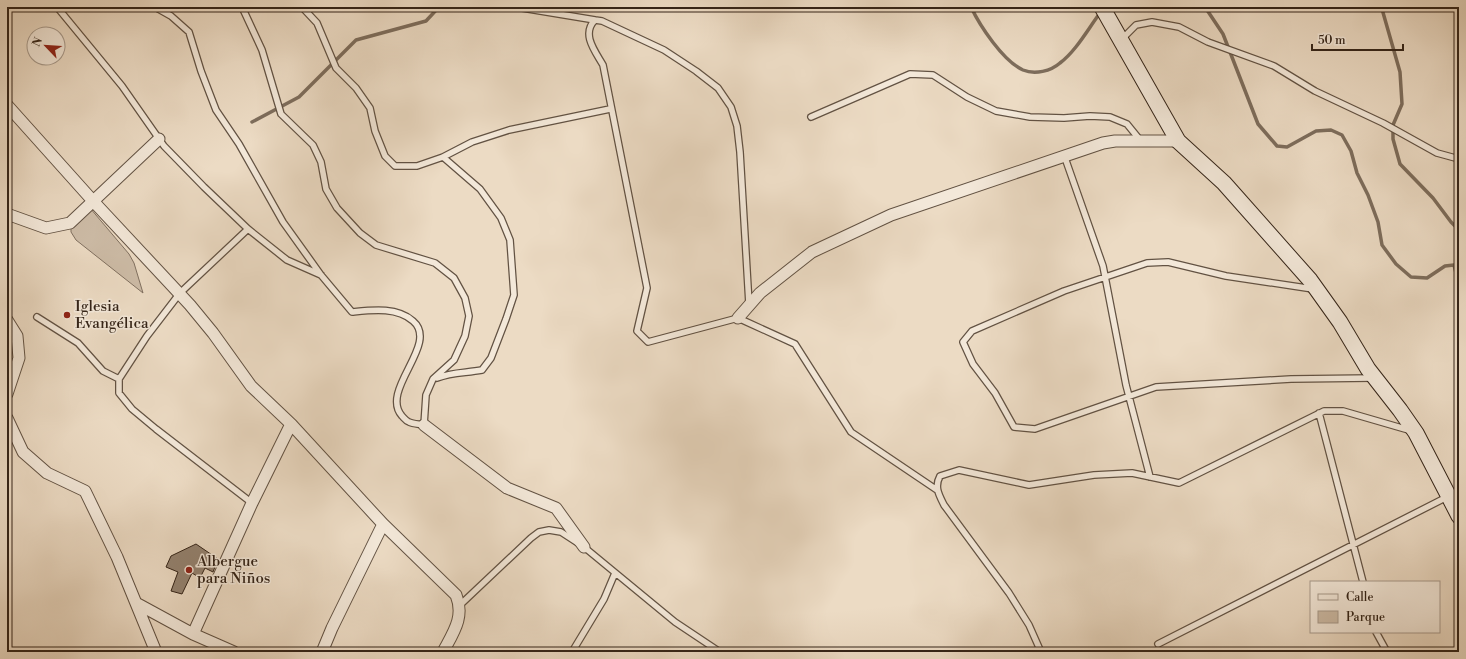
<svg xmlns="http://www.w3.org/2000/svg" width="1466" height="659" font-family="'Libre Bodoni',serif">
  <style>
    .green { fill: #cdbca7; stroke: #807060 }
    .lines { fill: none; stroke-linecap: round; stroke-linejoin: round }
    .stream { stroke: #7d6d5c; stroke-width: 3.5 }
    .building { fill: #948371; stroke: #342418 }
    .lane-casing { stroke: #625243; stroke-width: 8 }
    .street-casing { stroke: #625243; stroke-width: 13 }
    .secondary-casing { stroke: #342418; stroke-width: 17 }
    .lane { stroke: #f3e8d9; stroke-width: 5.5 }
    .street { stroke: #f3e8d9; stroke-width: 11 }
    .secondary { stroke: #f3e8d9; stroke-width: 15 }
    .poi-dot { fill: #8f2418; stroke: #f3e8d9; stroke-width: 1.5 }
    .labels { text-anchor: middle; dominant-baseline: central; stroke-width: 3; stroke-linejoin: round; paint-order: stroke }
    .poi-label { font-size: 15px; fill: #342418; stroke: #f3e8d9; text-anchor: start }
  </style>
  <rect width="100%" height="100%" fill="#ecdbc4"/>
  <filter id="stains"><feTurbulence type="fractalNoise" baseFrequency=".005" numOctaves="4"/><feColorMatrix values="0 0 0 0 .2 0 0 0 0 .09 0 0 0 0 .02 0 0 0 .5 -.17"/></filter>
  <radialGradient id="worn" r=".72"><stop offset=".6" stop-color="#630" stop-opacity="0"/><stop offset="1" stop-color="#630" stop-opacity=".3"/></radialGradient>
  <path class="green" d="M90,208L129,254L134,263L143,293L76,240L71,232V228Z"/>
  <g class="lines">
    <path class="stream" d="M971,7C980,26 1003,61 1023,70C1035,75 1051,71 1060,63C1076,51 1088,29 1100,13
      M1205,7L1223,34L1258,124L1277,146L1287,147L1316,131L1331,130L1342,135L1351,151L1357,173L1368,195L1378,222L1382,245L1396,264L1411,277L1427,278L1445,266L1454,265L1456,273L1459,277
      M1380,7L1382,9L1400,72L1402,104L1393,125V139L1400,164L1433,198L1451,222L1459,230
      M252,122L299,97L356,40L426,21L439,7"/>
  </g>
  <path class="building" d="M196,544L218,559L213,572L205,568L200,578L192,573L182,594L171,591L178,572L166,567L171,556Z"/>
  <g class="lines">
    <defs>
      <path id="lane" d="M57,7L122,86L164,146L204,187L248,229L287,260L321,275
        M155,7L171,16L189,32L201,71L216,110L239,144L283,222L321,275L352,312C373,310 397,307 413,321C440,344 379,390 402,416C404,418 406,421 409,422C413,424 419,424 424,425L426,395L433,379L454,360L465,336L469,316L465,298L454,278L435,263L376,245L360,233L337,208L326,189L321,162L313,145L281,114L262,50L242,7
        M302,7L317,23L336,68L356,88L370,108L375,131L385,156L395,166H417L443,157L472,142L509,130L610,109
        M516,7L595,20
        M1121,40L1136,25L1152,22L1179,27L1208,42L1274,66L1315,91L1383,123L1437,153L1459,159
        M811,117L910,74L933,75L967,97L996,111L1030,117L1064,118L1090,116L1110,117L1127,124L1140,140
        M1064,155L1103,266L1126,385L1150,477
        M248,229L180,293L147,336L119,379V393L132,409L156,429L252,503
        M1313,289L1226,276L1168,262L1147,263L1064,291L972,331L963,342L973,364L995,393L1014,427L1035,429L1156,387L1291,379L1373,378
        M749,304L740,152L737,126L731,107L718,88L696,71L664,50L602,21L595,20C581,34 595,51 603,65L647,288L637,331L648,342L738,318L795,344L851,432L937,490
        M37,317L78,343L103,371L119,379
        M437,378C452,372 466,373 482,370L491,358L506,319L514,295L510,240L501,218L480,189L443,157
        M1319,413L1363,582
        M460,605L531,538L539,532L549,530L561,532L584,547L675,622L720,652
        M1376,632L1387,652
        M1158,644L1449,496
        M572,652L604,599L615,573
        M1041,652L1029,625L1009,593L944,505C939,495 934,487 940,476L959,470L1029,485L1094,475L1132,473L1179,483L1324,411H1343L1412,431"/>
      <path id="street" d="M7,105L93,201L190,305L213,333L251,386L291,424L383,524L456,595C465,617 453,633 443,652
        M7,214L46,228L70,223L159,139
        M738,318L760,293L812,252L891,215L1103,143L1115,141H1178
        M7,320L17,336L19,358L7,394
        M7,418L23,452L47,473L85,491L117,557L156,652
        M424,425L507,488L556,508L584,547
        M136,603L193,634L234,652
        M193,634L252,503L291,424
        M322,652L332,628L383,524"/>
      <path id="secondary" d="M1102,7L1178,141L1224,183L1310,280L1340,322L1368,369L1400,410L1416,433L1459,516"/>
    </defs>
    <use href="#lane" class="lane-casing"/>
    <use href="#street" class="street-casing"/>
    <use href="#secondary" class="secondary-casing"/>
    <use href="#lane" class="lane"/>
    <use href="#street" class="street"/>
    <use href="#secondary" class="secondary"/>
  </g>
  <g class="poi-dot">
    <circle cx="67" cy="315" r="4"/>
    <circle cx="189" cy="570" r="4"/>
  </g>
  <g class="labels">
    <g class="poi-label">
      <text x="75" y="306">Iglesia<tspan x="75" dy="17">Evangélica</tspan></text>
      <text x="197" y="561">Albergue<tspan x="197" dy="17">para Niños</tspan></text>
    </g>
  </g>
  <rect width="1466" height="659" fill="none" stroke="#ecdbc4" stroke-width="24"/>
  <rect x="8" y="8" width="1450" height="643" fill="none" stroke="#342418" stroke-width="2"/>
  <rect x="12" y="12" width="1442" height="635" fill="none" stroke="#342418"/>
  <rect x="1310" y="581" width="130" height="52" fill="#f3e8d9" stroke="#a79a8c"/>
  <rect x="1318" y="594" width="20" height="6" fill="#f3e8d9" stroke="#a79a8c"/>
  <text x="1346" y="601" font-size="12" fill="#342418">Calle</text>
  <rect x="1318" y="611" width="20" height="12" fill="#cdbca7" stroke="#a79a8c"/>
  <text x="1346" y="621" font-size="12" fill="#342418">Parque</text>
  <g transform="translate(46 46) rotate(295)"><circle r="19" fill="#f3e8d9" stroke="#a79a8c"/>
  <path d="M0-3L7 15L0 10L-7 15Z" fill="#8f2418"/>
  <text y="-6" font-size="11" font-weight="bold" text-anchor="middle" fill="#342418">N</text>
  </g>
  <path d="M1312 44v6h91v-6" fill="none" stroke="#342418" stroke-width="2"/>
  <text x="1318" y="44" font-size="12" fill="#342418" stroke="#f3e8d9" stroke-width="3" paint-order="stroke">50 m</text>
  <rect width="100%" height="100%" filter="url(#stains)"/>
  <rect width="100%" height="100%" fill="url(#worn)"/>
</svg>
